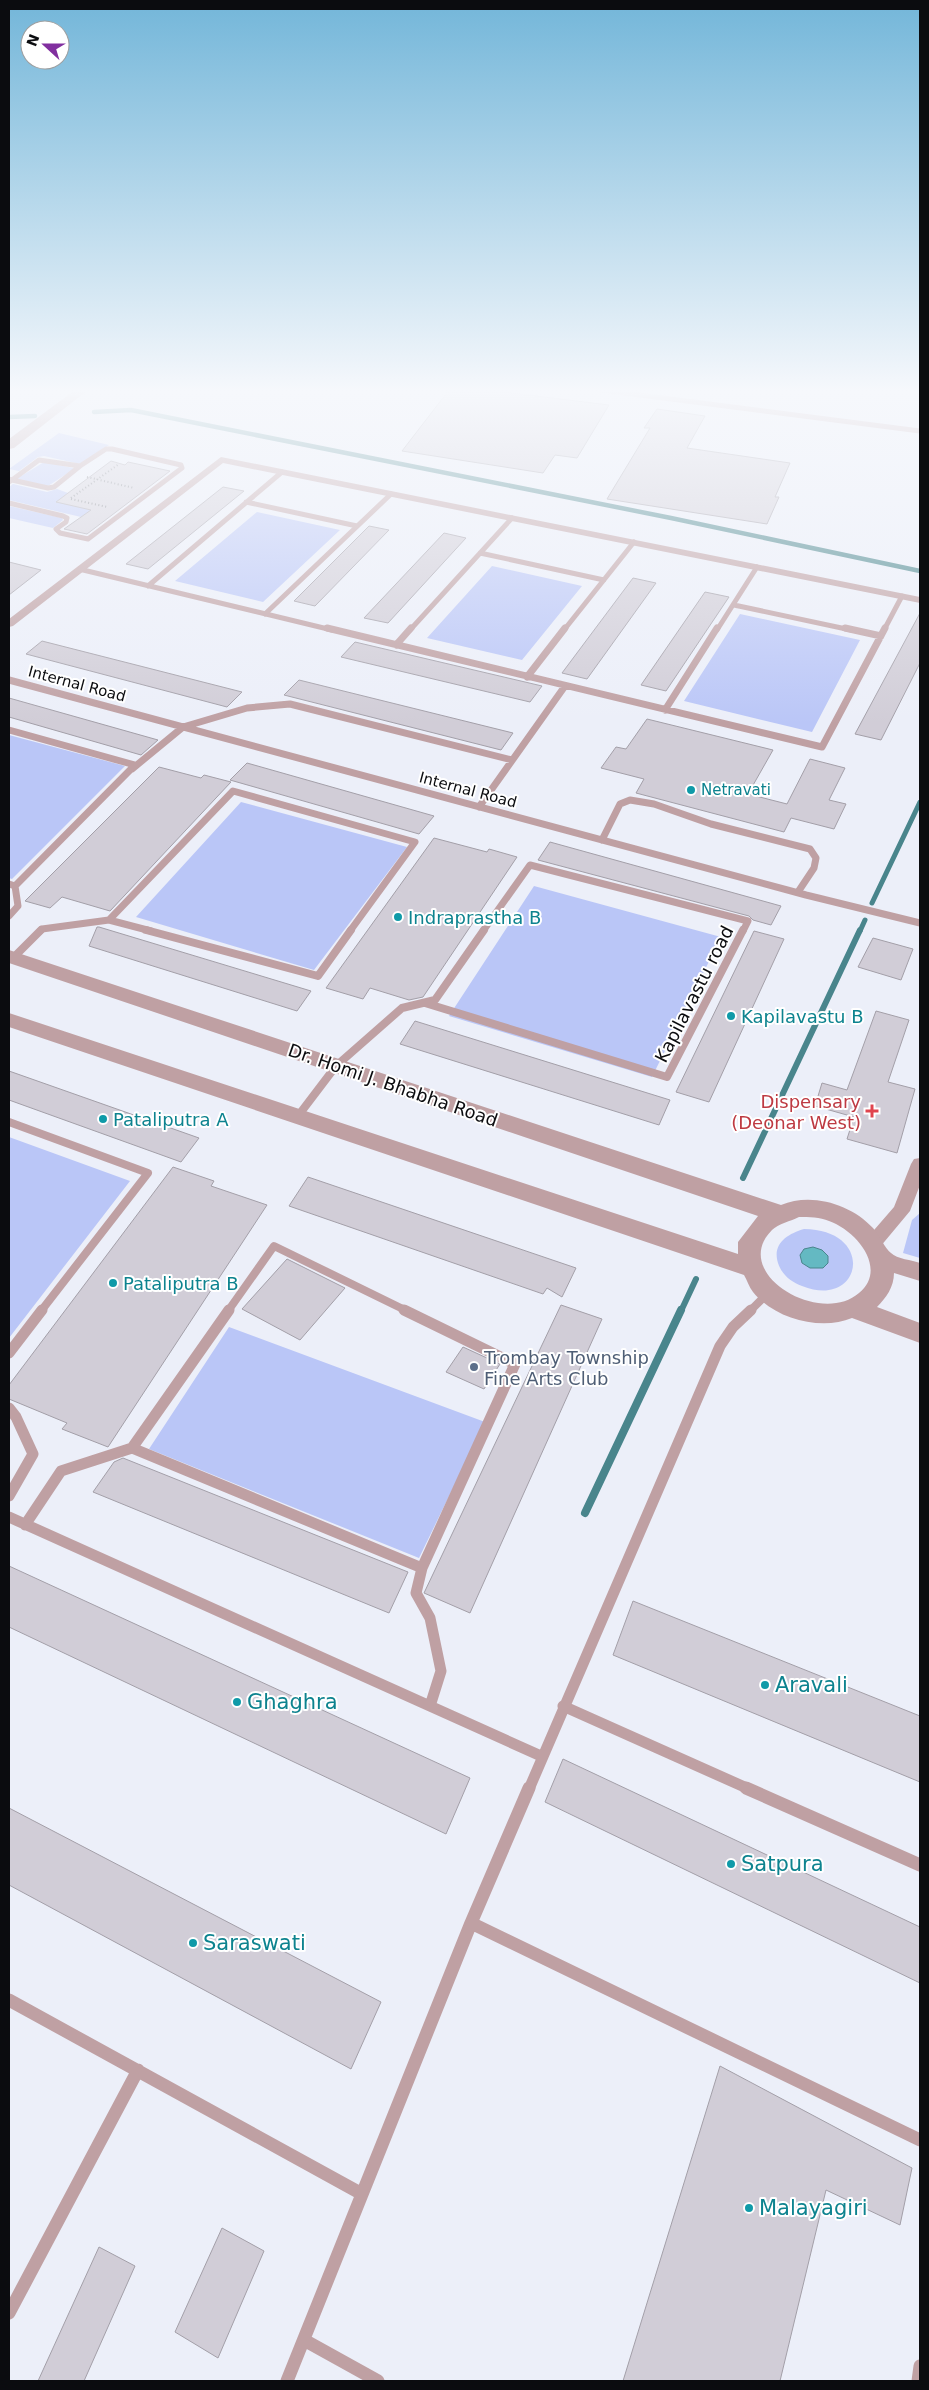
<svg xmlns="http://www.w3.org/2000/svg" width="929" height="2390" font-family="'DejaVu Sans',sans-serif">
  <style>
    .green { fill: #bac6f7 }
    .water { fill: #64b9c2; stroke: #49858c }
    .lines { fill: none; stroke-linecap: round; stroke-linejoin: round }
    .stream-far3 { stroke: #49858c; stroke-width: 4.5 }
    .stream-far2 { stroke: #49858c; stroke-width: 5 }
    .stream-far1 { stroke: #49858c; stroke-width: 6 }
    .stream { stroke: #49858c; stroke-width: 8 }
    .building { fill: #d1cdd7; stroke: #a39fa8 }
    .path { stroke: #7a7c82; stroke-width: 2; stroke-dasharray: 1 2.5; stroke-linecap: butt }
    .service-far4 { stroke: #bfa0a3; stroke-width: 5 }
    .service-far3 { stroke: #bfa0a3; stroke-width: 7 }
    .service-far2 { stroke: #bfa0a3; stroke-width: 8 }
    .service-far1 { stroke: #bfa0a3; stroke-width: 11 }
    .service { stroke: #bfa0a3; stroke-width: 13 }
    .minor { fill: #bfa0a3; fill-rule: evenodd }
    .tertiary { fill: #bfa0a3; fill-rule: evenodd }
    .culture-dot { fill: #0f9aa8; stroke: #fff; stroke-width: 2 }
    .health-dot { fill: #e0444e; stroke: #fff; stroke-width: 2 }
    .service-dot { fill: #5c6f8a; stroke: #fff; stroke-width: 2 }
    .labels { text-anchor: middle; dominant-baseline: central; stroke-width: 4; stroke-linejoin: round; paint-order: stroke }
    .far-street-label { font-size: 15px; fill: #0b0c0f; stroke: #fff }
    .far-culture-label { font-size: 15px; fill: #0d838f; stroke: #fff; text-anchor: start }
    .culture-label { font-size: 18px; fill: #0d838f; stroke: #fff; text-anchor: start }
    .street-label { font-size: 18px; fill: #0b0c0f; stroke: #fff }
    .health-label { font-size: 18px; fill: #be3a42; stroke: #fff; text-anchor: end }
    .service-label { font-size: 18px; fill: #4e5e75; stroke: #fff; text-anchor: start }
    .near-culture-label { font-size: 21px; fill: #0d838f; stroke: #fff; text-anchor: start }
  </style>
  <rect width="100%" height="100%" fill="#eceff9"/>
  <path class="green" d="M59,433L109,445L85,462L80,464L44,456L38,457L19,471L9,469Z
    M44,462L73,468L74,469L48,486L19,480L18,478Z
    M13,484L47,492L57,489L68,493L57,502L91,510L81,517L9,500V487Z
    M9,506L62,518L63,520L53,528L9,518Z
    M257,512L340,530L263,602L175,581Z
    M492,566L582,586L522,660L427,638Z
    M740,614L860,640L812,732L684,701Z
    M9,735L125,766L12,879L9,878Z
    M241,802L407,847L314,970L136,917Z
    M534,886L721,937L652,1077L449,1016Z
    M9,1137L130,1181L9,1338Z
    M920,1213V1258L903,1253L912,1220Z
    M804,1229C877,1230 862,1310 802,1286C791,1282 782,1275 778,1263C772,1244 787,1234 804,1229Z
    M229,1327L485,1422L419,1558L149,1449Z"/>
  <path class="water" d="M813,1247L822,1250L828,1256V1263L823,1268H810L802,1263L800,1255L804,1249Z"/>
  <g class="lines">
    <path class="stream-far3" d="M94,412L131,410L671,518L920,571
      M9,417L35,416"/>
    <path class="stream-far2" d="M872,903L920,802
      M860,931L865,920"/>
    <path class="stream-far1" d="M743,1178L860,930
      M681,1311L696,1279"/>
    <path class="stream" d="M585,1513L681,1310"/>
  </g>
  <path class="building" d="M449,390H487L609,405L577,458L555,455L543,473L402,451Z
    M657,409L705,416L687,448L790,463L775,497H779L767,524L607,499L650,428H644Z
    M111,461L125,465L128,462L170,471L87,534L64,529L91,510L56,502Z
    M223,487L244,491L148,569L126,564Z
    M369,526L389,530L315,606L294,601Z
    M444,533L466,538L388,623L364,618Z
    M9,562L41,570L9,595Z
    M633,578L656,583L587,679L562,673Z
    M705,592L729,597L666,691L641,685Z
    M920,613V663L881,740L855,734Z
    M42,641L242,692L227,707L26,654Z
    M355,642L542,686L530,702L341,657Z
    M299,680L513,733L501,750L284,695Z
    M9,698L158,740L141,755L9,717Z
    M647,719L773,750L748,794L787,804L810,759L845,768L829,800L846,804L834,829L791,818L784,832L636,793L644,779L601,768L616,747L626,749Z
    M247,763L434,816L419,834L230,780Z
    M159,767L201,778L204,775L231,782L110,911L62,897L50,908L25,901Z
    M434,838L487,852L489,849L517,857L423,997L409,1000L370,988L363,999L326,988Z
    M550,842L781,906L771,925L753,920L749,916L538,860Z
    M97,927H99L311,991L297,1011L89,946Z
    M754,931L784,939L709,1102L676,1092Z
    M873,938L913,949L901,980L858,967Z
    M876,1011L909,1020L888,1082L915,1089L897,1153L847,1139L854,1117L815,1106L822,1083L847,1090Z
    M415,1021L670,1100L659,1125L400,1044Z
    M9,1071L199,1138L181,1162L9,1100Z
    M173,1167L214,1181L211,1186L267,1205L108,1447L62,1429L67,1423L9,1399V1385Z
    M308,1177L576,1268L562,1297L547,1288L543,1294L289,1206Z
    M287,1259L345,1288L300,1340L242,1309Z
    M561,1305L602,1319L470,1613L424,1593Z
    M463,1347L500,1364L484,1389L446,1372Z
    M123,1458L408,1572L389,1613L93,1492L114,1462Z
    M9,1566L470,1778L446,1834L9,1627Z
    M633,1601L920,1716V1782L613,1655Z
    M563,1759L920,1927V1983L545,1802Z
    M9,1808L381,2002L351,2069L9,1885Z
    M720,2066L912,2168L900,2225L826,2190L780,2381H623Z
    M222,2228L264,2251L218,2358L175,2332Z
    M99,2247L135,2266L84,2381H38Z"/>
  <g class="lines">
    <path class="path" d="M87,477L134,488
      M71,498L119,464
      M71,499L107,507"/>
    <path class="service-far4" d="M601,390L920,431
      M39,460L80,466L54,487L48,488L12,480Z
      M9,479L12,480
      M9,482L12,480
      M246,502L357,526
      M9,503L63,516L67,518L66,522L56,529L60,533L88,539L182,468L181,465L112,449H106L80,466
      M480,553L604,580
      M79,569L332,630
      M148,586L282,472
      M734,605L851,630
      M265,614L391,494
      M410,630L512,518
      M564,630L634,542
      M717,630L757,567
      M884,630L902,596"/>
    <path class="service-far3" d="M327,628L822,747L885,628
      M845,628L881,636
      M396,645L411,628
      M527,677L565,628
      M9,680L806,895L920,923
      M665,710L717,628
      M9,730L135,765L15,886L9,884
      M132,769L183,727L247,708L290,704L512,760
      M479,807L565,686
      M602,840L620,804L630,800L654,804L711,824L810,849L816,858L814,868L798,892
      M9,916L18,906L15,886
      M109,920L151,931
      M109,920L233,791L415,842L350,931
      M40,931L42,929L109,920
      M483,931L530,865L748,921L743,931"/>
    <path class="service-far2" d="M146,930L318,976L351,930
      M13,958L41,930
      M425,1003L667,1077L743,930
      M298,1116L336,1066L402,1008L435,1000L484,930
      M9,1122L148,1173L41,1311
      M228,1311L274,1246L407,1311
      M750,1311L768,1293"/>
    <path class="service-far1" d="M9,1353L42,1310
      M9,1408L16,1417L33,1454L9,1496
      M132,1448L422,1568L515,1364L404,1310
      M132,1448L229,1310
      M9,1517L541,1756
      M25,1525L61,1471L132,1448
      M422,1568L416,1593L430,1618L441,1671L430,1706
      M563,1706L749,1789
      M529,1789L720,1346L733,1327L751,1310"/>
    <path class="service" d="M746,1788L920,1865
      M471,1923L920,2140
      M9,2000L362,2194
      M9,2313L138,2070
      M304,2340L378,2381
      M287,2381L471,1923L529,1788
      M918,2381L920,2366"/>
    <path class="minor" d="M221,457L920,597V603L223,463L13,626L9,627V619Z
      M920,1158V1185L910,1211L880,1247L874,1249L868,1247L865,1242L868,1237L894,1207L911,1164L914,1159Z"/>
    <path class="tertiary" d="M75,390H88L14,448L9,449V439Z
      M9,950L781,1205C811,1192 851,1204 873,1228C879,1234 885,1249 891,1253C897,1259 912,1260 920,1263V1281L894,1273C894,1287 886,1298 877,1307L920,1323V1343L852,1318C821,1331 775,1319 753,1292C749,1287 747,1280 744,1275L9,1027V1013L738,1254V1242L758,1216L9,963ZM799,1217C809,1217 820,1217 829,1221C857,1231 888,1269 859,1293C820,1327 729,1273 772,1230C778,1224 791,1221 799,1217Z"/>
  </g>
  <linearGradient id="sky" x2="0" y2="1"><stop stop-color="#73b6d9"/><stop offset="0.54" stop-color="#f6f8fc"/><stop offset="1" stop-color="#f6f8fc" stop-opacity="0"/></linearGradient>
  <rect width="929" height="724" fill="url(#sky)"/>
  <g class="culture-dot">
    <circle cx="691" cy="790" r="5"/>
    <circle cx="398" cy="917" r="5"/>
    <circle cx="731" cy="1016" r="5"/>
    <circle cx="103" cy="1119" r="5"/>
    <circle cx="113" cy="1283" r="5"/>
    <circle cx="765" cy="1685" r="5"/>
    <circle cx="237" cy="1702" r="5"/>
    <circle cx="731" cy="1864" r="5"/>
    <circle cx="193" cy="1943" r="5"/>
    <circle cx="749" cy="2208" r="5"/>
  </g>
  <path class="health-dot" d="M869.5 1103.5h5v5h5v5h-5v5h-5v-5h-5v-5h5z"/>
  <circle class="service-dot" cx="474" cy="1367" r="5"/>
  <g class="labels">
    <g class="far-street-label">
      <text transform="translate(77 684) rotate(15)">Internal Road</text>
      <text transform="translate(468 790) rotate(15)">Internal Road</text>
    </g>
    <g class="far-culture-label">
      <text x="701" y="790">Netravati</text>
    </g>
    <g class="culture-label">
      <text x="408" y="917">Indraprastha B</text>
      <text x="741" y="1016">Kapilavastu B</text>
      <text x="113" y="1119">Pataliputra A</text>
      <text x="123" y="1283">Pataliputra B</text>
    </g>
    <g class="street-label">
      <text transform="translate(694 994) rotate(-63)">Kapilavastu road</text>
      <text transform="translate(393 1085) rotate(19)">Dr. Homi J. Bhabha Road</text>
    </g>
    <g class="health-label">
      <text x="861" y="1101">Dispensary<tspan x="861" dy="21">(Deonar West)</tspan></text>
    </g>
    <g class="service-label">
      <text x="484" y="1357">Trombay Township<tspan x="484" dy="21">Fine Arts Club</tspan></text>
    </g>
    <g class="near-culture-label">
      <text x="775" y="1685">Aravali</text>
      <text x="247" y="1702">Ghaghra</text>
      <text x="741" y="1864">Satpura</text>
      <text x="203" y="1943">Saraswati</text>
      <text x="759" y="2208">Malayagiri</text>
    </g>
  </g>
  <rect width="929" height="2390" fill="none" stroke="#0b0c0f" stroke-width="20"/>
  <g transform="translate(45 45) rotate(291)"><circle r="24" fill="#ffffff" stroke="#9d9e9f"/>
  <path d="M0-4L9 19L0 12L-9 19Z" fill="#812f9f"/>
  <text y="-8" font-size="14" font-weight="bold" text-anchor="middle" fill="#0b0c0f">N</text>
  </g>
</svg>
